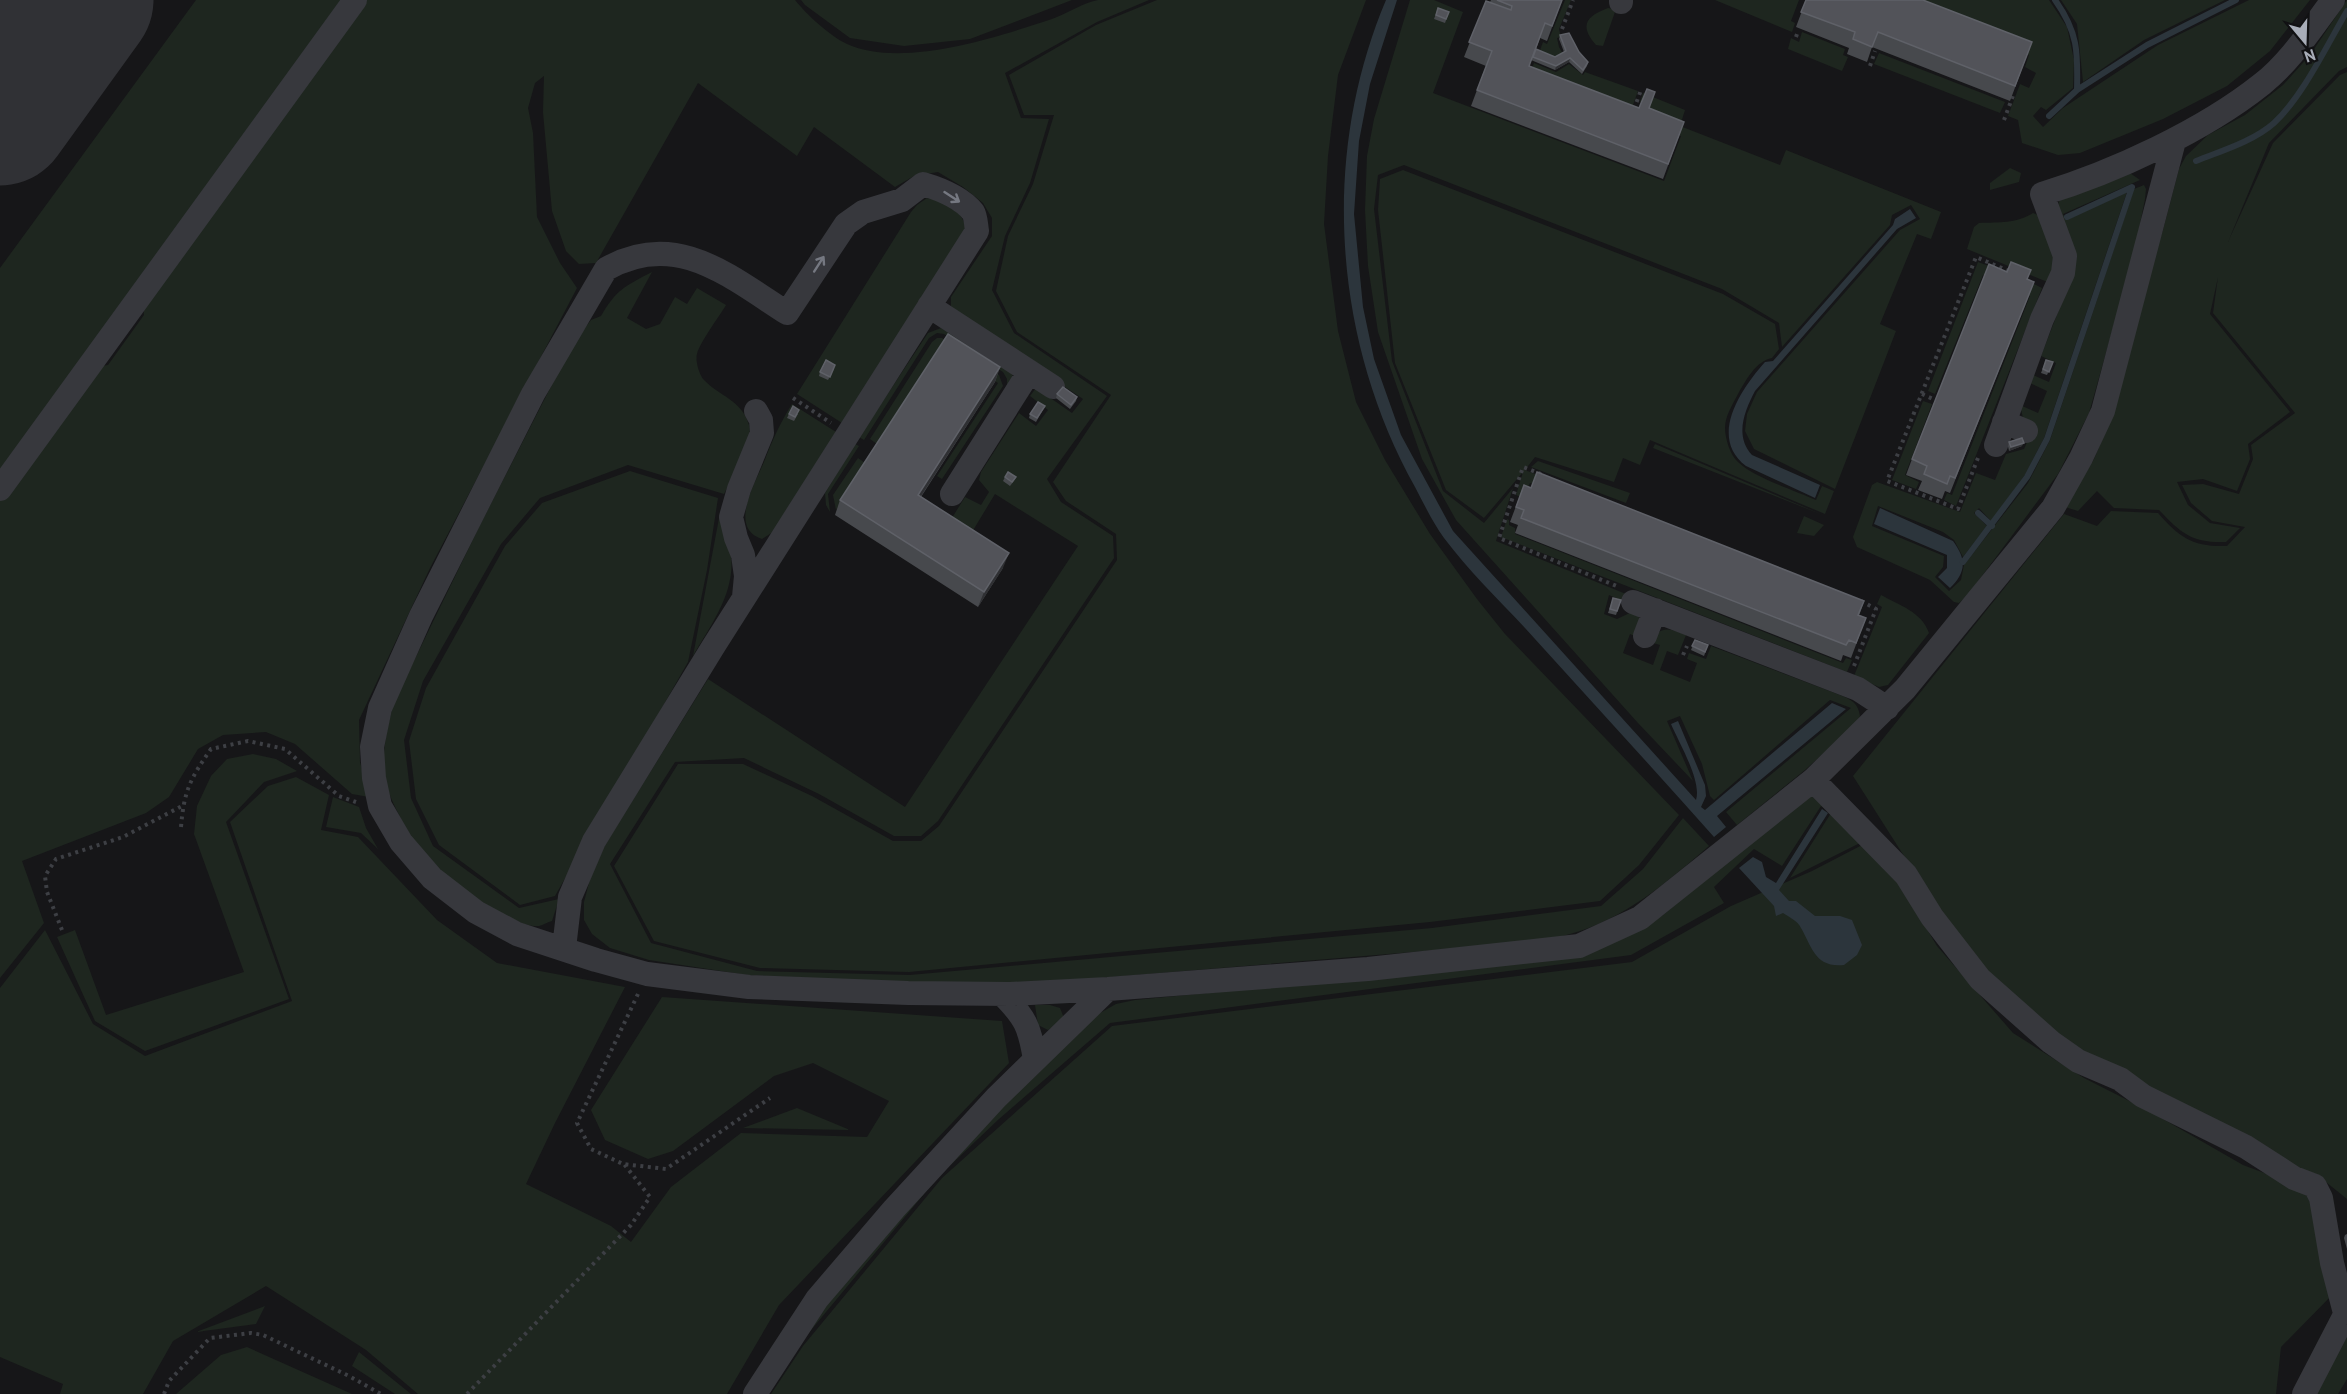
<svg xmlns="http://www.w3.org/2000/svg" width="2347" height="1394" font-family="'PT Sans',sans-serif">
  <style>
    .green { fill: #1e261f }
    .water { fill: #2c353c }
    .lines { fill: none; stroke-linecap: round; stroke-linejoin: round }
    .stream { stroke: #2c353c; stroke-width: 6 }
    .runway { stroke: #303135; stroke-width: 141 }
    .path { stroke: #3d3f44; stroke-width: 4; stroke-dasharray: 3 4.5; stroke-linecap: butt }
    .minor { stroke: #37383d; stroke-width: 24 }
    .wall { fill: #47494d }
    .shaded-wall { fill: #2f3033 }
    .building { fill: #525359; stroke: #5f6168; stroke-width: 1.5 }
    .oneway { stroke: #757881 }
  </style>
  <rect width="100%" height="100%" fill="#161618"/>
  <path class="green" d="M196,0H348L0,480V268Z
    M365,0H795C806,14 830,36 847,44C902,69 997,37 1052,19C1067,14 1082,3 1098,0C1114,0 1133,0 1149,0L1097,22L1005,73L1021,118L1049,119L1030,183L1005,236L992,290L1014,333L1107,396L1047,479L1061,502L1113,536L1114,558L938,821L921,836H894L819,794L744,758L675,762L610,864L651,943L757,971L910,975L1432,928L1601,906L1643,869L1683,818L1709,846C1667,882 1625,919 1570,934C1547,941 1521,941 1498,945L1051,982H891L747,975L649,960L610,948L592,934L584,920V902L590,879L605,845L708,679L905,807L1078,546L995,494L966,542L950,521L965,497L981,505L989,492L979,480L981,472L1019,413L1036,426L1048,410L1030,396L1036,388L1072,413L1083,399L959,316L951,306V297L992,236V218L983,203L963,187L938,172L914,176L895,187L814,127L797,156L698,83L596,263L579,264L566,251L552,211L543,112L544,76L535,83L528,108L533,133L537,217L560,263L577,288L430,568L359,720L360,762L369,797L352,794L295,744L266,732L223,735L198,749L169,797L146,813L22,861L44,923L0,978V501L97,367L108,365L144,315L143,304Z
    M801,0H1072L970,39L904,46L850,38L805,5Z
    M1157,0H1366L1338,75L1328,156L1324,224L1338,331L1356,402L1385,460L1430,534L1477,599L1505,634L1679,815L1639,865L1600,901L1430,922L909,972L760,968L654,941L614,866L678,764H743L812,796L893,841H921L939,826L1117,560L1116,534L1066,501L1053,482L1111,395L1017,332L996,291L1008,236L1033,184L1054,115H1024L1009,75L1096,25Z
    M1410,0H1434L1463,12L1433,93L1664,181L1681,136L1645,122L1650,107L1640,102L1643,93L1685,110L1680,126L1780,165L1786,150L1941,212L1931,239L1917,234L1880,324L1896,331L1835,489L1754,449L1745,431L1747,414L1757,392L1900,230L1920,219L1911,205L1892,215L1890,225L1782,347L1779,323L1722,289L1404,165L1378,175L1374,209L1392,361L1443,491L1484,523L1513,488L1496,541L1626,594L1623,601L1609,595L1604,614L1617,619L1634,611L1640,619L1637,637L1630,634L1623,653L1653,665L1660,645L1653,643C1658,624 1672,629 1686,635L1678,655L1667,651L1660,670L1690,682L1697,663L1687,659L1689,653L1706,659L1711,646L1840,695C1852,700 1858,703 1860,716L1855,725L1805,770L1737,825L1726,812L1851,708L1830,700L1714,800L1710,796L1702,764L1680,716L1667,721L1693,781L1638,723L1456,520L1422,459L1378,332L1368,266L1365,210L1367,156L1374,119Z
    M1565,0H1571L1559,29L1561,37L1557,38L1559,47L1563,54L1554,59L1539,53L1543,42L1547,44Z
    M1715,0H1799L1791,21L1795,23L1792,32Z
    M1888,0H2049L2067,27L2074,60L2073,88L2046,110L2041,107L2033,116L2043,127L2063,108L2158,45L2249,0H2310L2270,51L2227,86L2163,119L2080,153L2058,155L2022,143L2018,120L2008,116L2020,84L2029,88L2036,73L2025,67L2029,55Z
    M2061,0H2225L2144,40L2083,82L2077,24Z
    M2347,0V67L2339,71L2269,143L2228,242L2273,143L2340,75L2347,72V1199L2316,1174L2289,1165L2079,1051L1992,976L1941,914L1853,776L2064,514L2097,526L2111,511L2158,513C2180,538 2193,547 2227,546L2245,527L2212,521L2191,503L2182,485L2203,484L2239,494L2253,459L2251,445L2295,413L2213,313L2218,277L2210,314L2290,412L2248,444L2250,459L2237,491L2203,479L2177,482L2188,505L2210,523L2240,528L2226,542C2192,543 2182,534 2159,510L2114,508L2097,491L2078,511L2065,507L2094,459L2110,421L2146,282L2163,230L2179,169L2186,156L2208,135L2245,115L2283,85L2310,55Z
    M1608,8L1613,9L1615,12L1603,46L1596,45C1579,26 1586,16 1608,8Z
    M1802,32L1845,49L1843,55L1848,57L1842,71L1788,49L1791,38L1799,42Z
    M1879,53L2005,102L2000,113L1874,64Z
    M1534,63L1556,72L1569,64L1583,75L1585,72L1638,91L1629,116L1528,80Z
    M2010,168L2021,173L2019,182L1990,190V183Z
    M1403,170L1723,294L1775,324L1779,349L1772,358C1756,361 1746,380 1738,394C1733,404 1725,416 1725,428C1725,438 1730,455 1738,462C1753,477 1796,491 1816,500L1822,486L1834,491L1825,514L1650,440L1640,465L1623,458L1614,482L1535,457L1525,470L1716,546L1713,553L1530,483L1523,498L1516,495L1523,472L1484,518L1446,490L1395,363L1378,210L1380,179Z
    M2130,173L2140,180L2063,214L2066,220L2127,192L2044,438L2025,475L1991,521L1979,508L1974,513L1987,526L1963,557L1954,540L1943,532L1878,506L1872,526L1944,556L1943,567L1935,577L1949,591L1961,580L1964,565L2028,483L2050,440L2134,189L2144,185L2146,189L2145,199L2134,254L2089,413L2058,474L1967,596L1959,603L1954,602L1930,580L1857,547L1853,537L1872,485L1877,482L1960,512L1976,473L1995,480L2006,454L2024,449L2028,440L2020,405L2038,413L2047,391L2030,383L2033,375L2049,382L2056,363L2041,356L2065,294L2057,210L2059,201L2064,196Z
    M927,198C945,200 962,210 966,228L842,423L797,394L911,212L917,205Z
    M2033,213L2040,216L2057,256L2050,283L1967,249L1974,227L1979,223C2000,222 2015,224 2033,213Z
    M1978,262L2003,271L1999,280L1983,275L1935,394L1928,391Z
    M652,272L627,318L646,329L660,324L675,297L687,304L697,288L726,305C719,317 700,342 697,354C695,360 699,375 704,380C719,396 742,400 749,425C754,441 732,478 724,494L628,465L540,498L501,544L423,681L404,740L411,798L433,846L519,908L559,899L552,921C548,922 543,925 539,926C510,929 438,872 420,850C410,837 390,800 386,784C380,757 387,728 394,702L478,529L560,369L581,333L591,320L601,316C616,290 625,286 652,272Z
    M2030,282L2042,288L1956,506L1944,500L1947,493L1952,495L2030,296L2025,294Z
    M941,328L1011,372L1014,379L1007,387V379L1003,372L944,334L937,333L929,338L864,440L859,437L928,333Z
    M937,338H942L999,375L1003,386L942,479L937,476L998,383L942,347L877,444L870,439L932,342Z
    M1923,401L1932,404L1905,475L1919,482L1916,489L1892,480Z
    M792,404L836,432L773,532L762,539C728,528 755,483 764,462C772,441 780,423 792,404Z
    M855,444L859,446L828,494L830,512L826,505L825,493Z
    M1655,444L1823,515L1653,448Z
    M858,458L865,463L836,510L833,495Z
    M1538,461L1630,493L1626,503L1531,467Z
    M630,471L718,498L707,570L688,662L555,896L520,905L439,845L416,799L409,741L426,688L505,546L542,503Z
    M720,513C723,523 727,533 729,544C740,587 713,621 693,656Z
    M1804,516L1824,525L1814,536L1797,533Z
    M1507,519L1509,520V525L1515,528V534L1843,663L1846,658L1852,660L1847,672L1501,537Z
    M1881,595C1899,605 1922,612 1929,633L1888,685L1879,687L1854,676L1882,607L1877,604Z
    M253,754L276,759L297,771L264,782L226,822L289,999L145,1051L95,1021L57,937L75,930L106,1015L244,972L194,834L197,806L211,776L227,759Z
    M296,777L329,795L321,830L358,837L437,920L497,963L625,987L555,1123L526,1184L611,1226L631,1242L671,1187L741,1133L867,1137L889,1101L813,1063L774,1076L673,1151L648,1159L605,1140L591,1110L662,997L1002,1021L1009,1063L779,1305L727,1394H418L366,1350L266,1286L173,1341L143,1394H60L63,1384L0,1357V988L45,930L93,1024L145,1056L292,1001L230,822L268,786Z
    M1807,795L1816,796L1864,841L1790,878L1831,813L1821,806L1782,866L1754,849L1714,887L1724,903L1631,955L1110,1023L999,1119L938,1177L802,1341L813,1316L931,1176L1093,1017L1116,1004L1135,1000L1270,987L1609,944L1663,915Z
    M333,797L359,807L366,828L378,849L361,833L326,827Z
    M1866,843L1897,880L1937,946L2013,1033L2084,1078L2149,1111L2243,1165L2275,1177L2313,1199L2334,1293L2281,1347L2276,1394H771L803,1346L942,1178L1112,1026L1632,962L1731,906L1812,871Z
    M1035,1005H1050L1060,1008L1064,1018L1057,1025L1048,1030L1038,1025Z
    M797,1108L850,1130L743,1128Z
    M265,1306L256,1324L196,1332Z
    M2347,1328V1379L2338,1394H2307Z
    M247,1347L352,1394H176L221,1355Z
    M359,1352L411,1394H395L352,1366Z"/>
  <path class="water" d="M1386,0H1397L1370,84L1359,141L1354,214L1363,307L1374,359L1401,435L1453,531L1696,800C1702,781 1679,743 1671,724L1678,721L1705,785L1706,796L1701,807L1705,810L1832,703L1846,709L1717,816L1726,827L1714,837C1652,767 1588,698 1525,628C1498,599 1468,570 1444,538C1433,523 1424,504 1415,487C1333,340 1320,156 1386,0Z
    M1910,209L1916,218L1897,229L1755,391C1745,410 1734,436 1752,455L1820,485L1815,498L1746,466C1708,437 1741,389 1765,362L1773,361L1893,225L1895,219Z
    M1880,508L1953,541C1967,560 1966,572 1950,588L1938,577L1947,568V555L1874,524Z
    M1822,809L1828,813L1779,890L1789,901H1796L1815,916H1840L1852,920L1862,945L1857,955L1844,965C1815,968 1812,947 1801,928C1798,921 1789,917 1783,913L1776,916L1774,906L1739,868L1753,857L1762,862L1766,877L1776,883Z"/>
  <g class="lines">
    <path class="stream" d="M2055,0C2078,32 2078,52 2077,90
      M2049,116L2077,90L2147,45L2236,0
      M2196,161C2221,151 2254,141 2274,123C2303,96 2327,45 2347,11
      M1978,513L1992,526
      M1963,562L2027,477L2047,439L2132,187L2067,217"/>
    <path class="runway" d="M0,115L83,0"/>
    <path class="path" d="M1562,29L1573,0
      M1796,37L1798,31
      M1870,66L1875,51
      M1634,109L1641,90
      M2004,120L2014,93
      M1922,394L1933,399
      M793,398L831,423
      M1978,458L1958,509L1887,481L1976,257L2011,272
      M1541,474L1523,467L1499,538L1619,587
      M1683,655L1687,646
      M1854,666L1876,609L1861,601
      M181,827C184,791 190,779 211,749L248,741L285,749L339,796L356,802
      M62,930L47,892L45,876L56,859L123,837L182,806
      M638,994L577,1123L591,1149L623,1164L666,1169L770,1098
      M164,1394L169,1381L210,1338L251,1333L263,1335L349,1376L381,1394
      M467,1394L631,1225L650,1197L624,1164"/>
    <path class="minor" d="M1621,2V0
      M929,306L1053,387
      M2004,422L2026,431
      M1996,445L2042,319L2063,273L2065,256L2042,194C2114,172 2203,131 2262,84C2291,61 2311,29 2333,0
      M0,489L355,0
      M952,494L1029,372
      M744,597L746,576L743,555L736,538L731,517L739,489L762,433L761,420L756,411
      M1633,602L1858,689L1887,708
      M1645,636L1655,610
      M1813,780L1906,875L1932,917L1980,979L2051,1042L2078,1061L2120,1079L2143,1096L2246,1147L2294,1178L2315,1186L2321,1198L2332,1263L2345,1313
      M564,948L570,897L594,841L713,647L977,231C976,225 976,217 973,212C961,197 940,189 923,184L902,200L863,212L846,224L787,313C729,276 676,229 606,269L533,394L421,616L380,708L372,747L374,778L380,806L401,842L432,878L476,912L517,934L596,960L647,974L749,987L908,993L1010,994L1108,989L1368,969L1579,946L1640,918L1813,780L1905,689L2053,508L2081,458L2103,411L2174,141
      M1002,994C1025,1017 1030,1027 1035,1060
      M755,1394L817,1299L894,1209L996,1098L1108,989
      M2304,1394L2347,1311"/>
  </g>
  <path class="wall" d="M1491,0H1562L1547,41L1540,38L1536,49L1555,57L1564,52L1559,39L1560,35L1588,62L1587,66L1582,74L1569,62L1555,70L1531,60L1529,66L1639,108H1649L1684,122L1663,179L1471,106L1486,66L1464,57L1486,1L1490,2Z
    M1806,0L2032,42L2010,101L1872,47L1867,62L1847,54L1849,48L1796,27Z
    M1438,8L1449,12L1445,23L1434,19Z
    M2028,297L1950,493L1945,491L1942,499L1918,490L1922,481L1906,475L1912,459Z
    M2046,360L2053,362L2047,375L2041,373Z
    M1000,367L995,382L921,497L1003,568L978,607L835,515L840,500Z
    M834,369L828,380L819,376L820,372Z
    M1057,394L1077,397L1076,401L1070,409L1056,398Z
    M1045,406L1036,422L1029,418L1030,414Z
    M789,414H798L794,421L787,418Z
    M2009,442L2022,446L2009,451L2008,446Z
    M1005,477H1016L1014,481L1010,486L1003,481Z
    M1524,485L1864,601L1859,616L1866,618L1851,658L1843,655L1841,661L1515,533L1518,525L1510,522Z
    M1613,598L1621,600L1616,615L1608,613Z
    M1695,640L1708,645L1704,656L1691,650Z
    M2347,1234V1249L2344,1238L2345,1235Z"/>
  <path class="shaded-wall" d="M1570,58L1569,62L1555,70L1556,66Z
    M1000,367L995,382L912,510L918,495Z
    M2024,443L2022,446L2009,451L2011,447Z
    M1009,553L1003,568L978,607L984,592Z"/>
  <path class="building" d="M1497,0H1562L1552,26L1545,23L1529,66L1639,108L1647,89L1655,92L1649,108L1684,122L1668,164L1477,90L1492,51L1469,42L1486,1L1511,10L1512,6Z
    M1806,0H1923L2032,42L2015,86L1878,32L1872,47L1853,39L1855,32L1801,12Z
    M1438,8L1449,12L1446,19L1436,15Z
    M1569,33L1579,52L1588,62L1583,70L1570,58L1556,66L1533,57L1536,49L1555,57L1566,51L1560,35Z
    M2011,262L2031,270L2027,279L2034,282L1955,478L1950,476L1947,484L1924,474L1927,466L1912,459L1989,264L2007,272Z
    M948,334L1000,367L918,495L1009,553L984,592L840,500Z
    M826,360L835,365L830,377L820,372Z
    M2046,360L2053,362L2049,372L2043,369Z
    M1063,387L1077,397L1071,405L1057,394Z
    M1038,402L1045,406L1037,418L1030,414Z
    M793,406L799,410L795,417L789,414Z
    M2022,438L2024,443L2011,447L2009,442Z
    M1008,472L1016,477L1012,482L1005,477Z
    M1537,472L1864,601L1858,615L1866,618L1856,643L1849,640L1846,645L1521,518L1524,510L1516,507L1524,485L1531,488Z
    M1613,598L1621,600L1617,611L1610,609Z
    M1695,640L1708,645L1705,652L1692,646Z"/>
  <defs><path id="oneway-shaft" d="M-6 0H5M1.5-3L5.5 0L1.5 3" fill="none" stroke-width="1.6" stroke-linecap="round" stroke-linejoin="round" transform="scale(1.5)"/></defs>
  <g class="oneway">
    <use href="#oneway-shaft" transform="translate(952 197) rotate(33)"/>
    <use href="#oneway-shaft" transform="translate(819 264) rotate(-57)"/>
  </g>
  <g transform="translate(2305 42) rotate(161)" stroke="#111113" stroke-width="4.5" paint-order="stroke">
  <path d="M0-4.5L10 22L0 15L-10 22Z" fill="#a8adb8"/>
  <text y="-9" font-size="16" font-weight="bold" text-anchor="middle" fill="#a8adb8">N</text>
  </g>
</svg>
